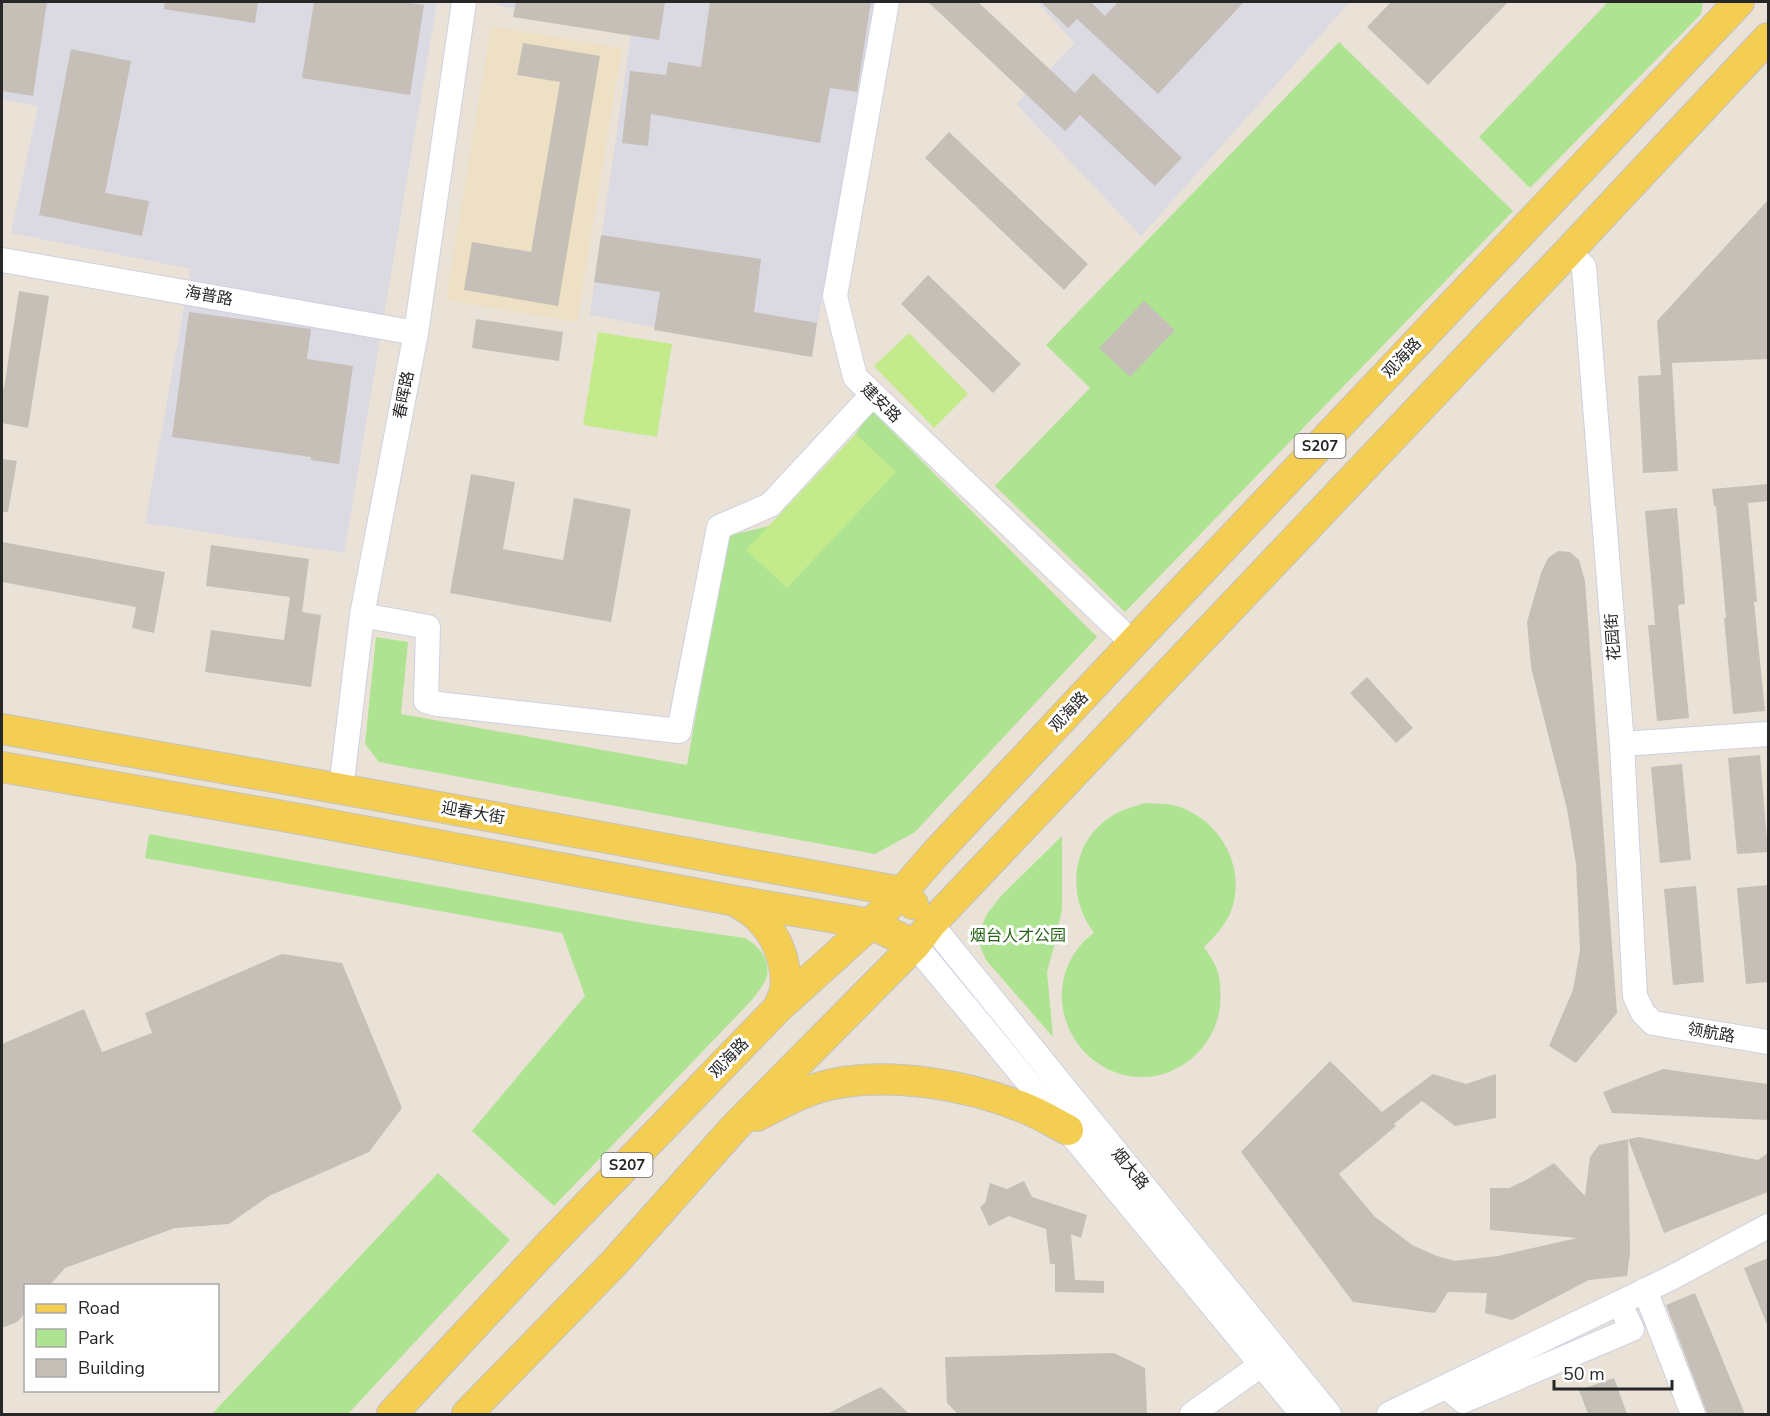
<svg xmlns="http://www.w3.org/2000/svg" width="1770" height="1416" font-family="'Nunito Sans','Noto Sans SC',sans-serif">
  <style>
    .industrial { fill: #dbd9e2 }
    .education { fill: #ede0c5 }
    .green { fill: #aee391 }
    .pitch { fill: #c3eb8c }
    .building { fill: #c5bfb7 }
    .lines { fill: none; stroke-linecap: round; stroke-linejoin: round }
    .minor-casing { stroke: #cdd1e1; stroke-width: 26 }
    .major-casing { stroke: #c3c3c3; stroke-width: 32 }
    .minor { stroke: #fff; stroke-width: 24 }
    .major { stroke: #f4cd53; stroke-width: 30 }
    .labels { text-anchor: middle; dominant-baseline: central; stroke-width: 6; stroke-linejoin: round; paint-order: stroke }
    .shield { fill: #fff; stroke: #686868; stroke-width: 1.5 }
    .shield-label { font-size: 15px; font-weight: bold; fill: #272727 }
    .street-label { font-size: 16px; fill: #272727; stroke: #fff }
    .park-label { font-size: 16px; fill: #276417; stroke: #fff }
  </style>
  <rect width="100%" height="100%" fill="#eae2d7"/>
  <path class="industrial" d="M2,2H437L344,553L145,523L191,269L11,233L38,106L2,100Z
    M498,2H874L812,356L590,315L631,35L497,5Z
    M1037,2H1350L1141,236L1016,104L1075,43Z"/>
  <path class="education" d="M491,26L622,48L577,322L446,300Z"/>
  <path class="green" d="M1608,2H1703L1701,14L1530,188L1479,137Z
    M1339,42L1513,211L1125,612L995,486L1090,388L1046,345Z
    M871,410L1097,637L915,832L875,854L379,762L365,744L376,637L408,642L401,714L687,765L728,536L769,526L856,434Z
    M1145,803C1154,804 1164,803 1173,805C1216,816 1245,861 1233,905C1228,923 1216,935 1204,947C1208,953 1213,960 1216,967C1221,979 1221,994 1220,1007C1215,1047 1179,1079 1138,1077C1097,1075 1064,1040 1062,1000C1061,973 1072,949 1094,933C1070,901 1069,855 1099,826C1112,813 1128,808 1145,803Z
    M149,834L648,924L745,938C759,946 772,960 766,979C763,986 757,993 752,1000L554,1206L472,1131L585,996L562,933L145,858Z
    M1062,836V909L1054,947L1047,972L1053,1037L986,960L979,943L980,930L987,914L1001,896Z
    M438,1173L510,1240L348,1414H212Z"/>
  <path class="pitch" d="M598,332L672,344L657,437L583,425Z
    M909,333L968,394L934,428L874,366Z
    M856,434L896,472L787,588L746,550Z"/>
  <path class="building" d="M2,2H47L33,96L2,91Z
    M165,2H258L255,23L164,9Z
    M314,2H404L424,5L410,95L302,78Z
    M516,2H665L659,40L513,17Z
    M710,2H871L857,92L830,88L820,143L651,114L648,146L622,143L630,71L666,75L668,62L701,67Z
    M928,2H978L1075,93L1093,73L1182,158L1155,186L1080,115L1065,131Z
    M1041,2H1091L1105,16L1118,2H1244L1158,94L1077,19L1068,28Z
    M1391,2H1508L1428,85L1367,27Z
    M523,43L600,56L558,306L464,290L472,242L531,252L560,82L517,75Z
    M71,49L131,61L105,193L149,201L142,236L39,215Z
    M949,132L1088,264L1064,290L925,158Z
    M1768,200V359L1672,363L1678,471L1643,473L1638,376L1661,375L1657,321Z
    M601,235L761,259L754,312L817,323L812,357L654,330L660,292L594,282Z
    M928,275L1021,364L993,393L901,304Z
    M19,291L49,296L28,428L2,423V388H4Z
    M1144,301L1175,330L1130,377L1099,348Z
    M189,312L311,329L307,359L353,366L339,464L311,460V457L172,437Z
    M476,319L563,332L559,361L472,348Z
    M2,459L17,461L8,512H2Z
    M471,474L515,482L503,549L563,560L574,498L631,509L611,622L450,593Z
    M1768,484V501L1748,503L1757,602H1754L1765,711L1733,714L1724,618H1726L1716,506H1714L1712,489Z
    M1677,508L1685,604L1678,605L1689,718L1657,721L1648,625H1655L1645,511Z
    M2,542L165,572L154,633L132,628L136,607L2,582Z
    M211,545L309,559L302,612L321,615L311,687L205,672L211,630L284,640L290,597L206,586Z
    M1558,551L1570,552L1579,560L1585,581L1617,1013L1576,1063L1549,1046L1573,990L1580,950L1576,864L1567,809L1531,667L1527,622L1541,573L1548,558Z
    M1367,677L1413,728L1396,743L1350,693Z
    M1760,755L1768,852L1737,854L1728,758Z
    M1682,764L1691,860L1660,863L1651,767Z
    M1768,885V982L1746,984L1737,888Z
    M1696,886L1704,982L1673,985L1664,889Z
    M282,954L342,963L402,1108L369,1152L269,1196L229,1224L175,1228L65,1268L49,1286H26V1312L17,1322L2,1328V1044L84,1009L102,1052L152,1033L145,1013Z
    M1330,1061L1382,1112L1433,1074L1466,1084L1496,1074V1118L1455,1126L1422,1101L1394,1124L1396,1126L1339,1174L1374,1216L1412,1245L1437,1256L1455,1261L1498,1256L1577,1238L1490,1230V1188H1509L1528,1179L1554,1163L1585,1196L1590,1157L1599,1145L1639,1137L1758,1160L1768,1153V1192L1664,1233L1628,1139L1630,1253L1627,1276L1589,1280L1512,1320L1485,1313L1487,1293L1448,1292L1435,1313L1353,1302L1241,1152Z
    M1663,1069L1768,1084V1120L1612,1113L1603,1092Z
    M1024,1181L1032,1197L1087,1215L1081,1238L1071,1234L1075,1280L1104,1281V1293L1055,1292V1264H1050L1046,1229L1009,1216L989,1226L980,1207L985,1203L990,1183L1007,1189Z
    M1768,1258V1327L1744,1268Z
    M1695,1293L1745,1414H1708L1707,1413L1666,1305Z
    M1114,1353L1145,1368L1147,1414H958L947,1403L945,1357Z
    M1614,1378L1627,1414H1588L1579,1390Z
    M881,1387L909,1414H827L860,1397Z"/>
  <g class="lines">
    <defs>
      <path id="minor" d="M887,2L835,296L855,377L1133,643
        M1569,251L1584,267L1622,744L1635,996L1643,1013L1653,1023L1768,1042
        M2,260L416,333
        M362,615L428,627L426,701L438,704L679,731L719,527L770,505L872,395
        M1622,744L1768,734
        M341,789L362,615L416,333L464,2
        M931,924L1329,1414
        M915,945L1302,1414
        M1645,1290L1693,1414
        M1447,1387L1463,1401L1632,1329L1619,1303
        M1192,1414L1261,1365
        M1389,1414L1671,1278L1768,1226"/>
      <path id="major" d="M2,729L341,789L902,892L913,904
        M2,767L305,820L736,901L871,924L915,945
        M738,903C745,907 752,911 758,917C777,935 788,964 785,990C784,996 780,1002 778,1008
        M757,1116C780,1104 807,1089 833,1084C892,1072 967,1085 1022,1107C1038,1113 1053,1122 1068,1130
        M392,1414L550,1244L778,1008L871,924L902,892L937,852L1133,643L1739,2
        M467,1414L615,1262L735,1127L915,945L931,924L1569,251L1768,38"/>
    </defs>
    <use href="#minor" class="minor-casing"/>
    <use href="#major" class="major-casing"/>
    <use href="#minor" class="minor"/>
    <use href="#major" class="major"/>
  </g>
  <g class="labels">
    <g class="shield">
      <rect x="1294.5" y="434" width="51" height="24" rx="4.5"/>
      <rect x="601.5" y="1153" width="51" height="24" rx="4.5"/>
    </g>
    <g class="shield-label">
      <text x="1320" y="446">S207</text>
      <text x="627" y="1165">S207</text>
    </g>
    <g class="street-label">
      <text transform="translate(209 296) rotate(10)">海普路</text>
      <text transform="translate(1402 358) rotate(-47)">观海路</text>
      <text transform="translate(404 395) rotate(-79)">春晖路</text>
      <text transform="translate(881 403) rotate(44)">建安路</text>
      <text transform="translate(1613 637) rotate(-94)">花园街</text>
      <text transform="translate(1069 712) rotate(-47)">观海路</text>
      <text transform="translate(473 813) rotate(10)">迎春大街</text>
      <text transform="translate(1711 1033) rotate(10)">领航路</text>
      <text transform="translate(729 1058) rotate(-46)">观海路</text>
      <text transform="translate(1130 1169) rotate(51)">烟大路</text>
    </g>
    <g class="park-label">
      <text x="1018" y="936">烟台人才公园</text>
    </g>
  </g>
  <rect width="1770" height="1416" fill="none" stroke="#272727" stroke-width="6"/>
  <rect x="24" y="1284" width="195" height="108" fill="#ffffff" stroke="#a9a9a9" stroke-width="1.5"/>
  <rect x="36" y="1304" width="30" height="9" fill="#f4cd53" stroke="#a9a9a9" stroke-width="1.5"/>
  <text x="78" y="1314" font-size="18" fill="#272727">Road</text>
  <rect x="36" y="1329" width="30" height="18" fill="#aee391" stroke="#a9a9a9" stroke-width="1.5"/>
  <text x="78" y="1344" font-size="18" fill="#272727">Park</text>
  <rect x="36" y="1359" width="30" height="18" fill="#c5bfb7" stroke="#a9a9a9" stroke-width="1.5"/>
  <text x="78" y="1374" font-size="18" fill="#272727">Building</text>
  <path d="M1554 1380v9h118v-9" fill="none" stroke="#272727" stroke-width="3"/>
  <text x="1563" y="1380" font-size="18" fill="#272727" stroke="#ffffff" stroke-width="4.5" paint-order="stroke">50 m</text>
</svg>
